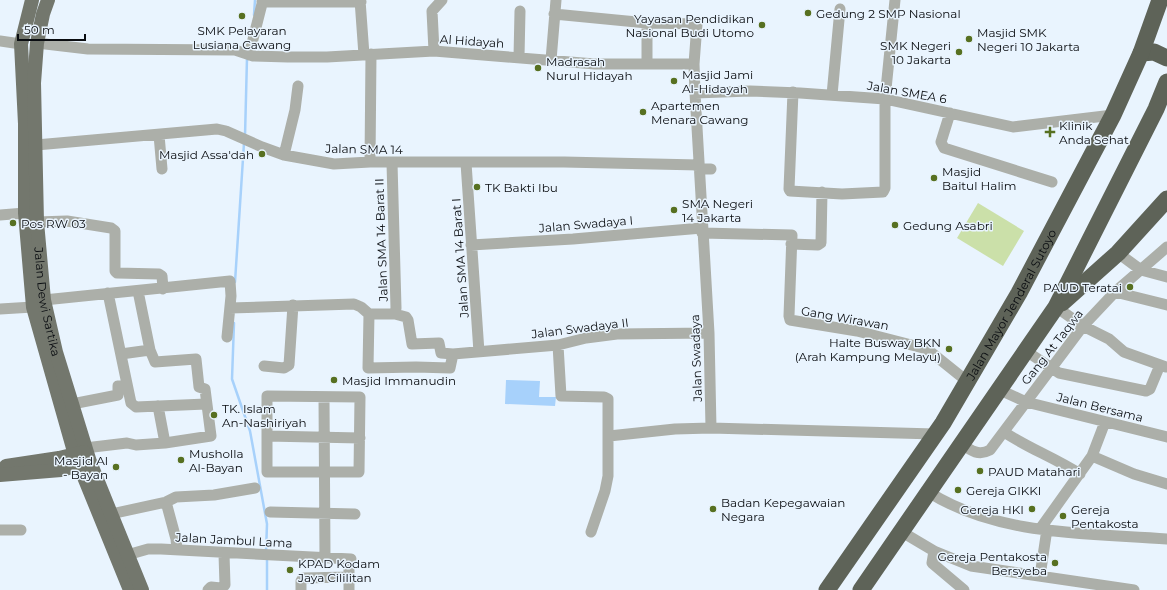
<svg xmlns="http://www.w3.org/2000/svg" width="1167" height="590" font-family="Montserrat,sans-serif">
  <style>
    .green { fill: #cbe0a9 }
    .water { fill: #a7d1fb }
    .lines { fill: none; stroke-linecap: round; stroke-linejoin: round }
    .stream { stroke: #a7d1fb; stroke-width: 2.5 }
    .minor { stroke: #acafa9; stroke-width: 11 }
    .major { stroke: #73776d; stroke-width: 14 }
    .highway { stroke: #5e6358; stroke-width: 17 }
    .poi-dot { fill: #577021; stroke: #e9f4fe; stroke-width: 1.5 }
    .labels { text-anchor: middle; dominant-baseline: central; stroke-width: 3; stroke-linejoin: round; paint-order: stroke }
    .poi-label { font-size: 12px; fill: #090c10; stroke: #e9f4fe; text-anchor: start }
    .street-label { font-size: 12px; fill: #090c10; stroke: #e9f4fe }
  </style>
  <rect width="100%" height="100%" fill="#e9f4fe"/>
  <path class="green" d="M978,203L1024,231L1003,266L957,238Z"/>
  <path class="water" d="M506,380L540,381L539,397H556L555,406L505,404Z"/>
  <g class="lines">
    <path class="stream" d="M254,15L255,0
      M245,136L247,58
      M235,282L244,143
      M234,323L232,379L250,431L267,524L266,552
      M267,559V590"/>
    <path class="minor" d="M360,0L364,55
      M262,2H361
      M554,14L647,23L697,24L694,64L695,93L709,333L711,428L935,434
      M0,41L21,44
      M37,43L88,49L235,50L253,56L288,57H327L434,51L595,64H694
      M434,51L432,11L442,0
      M249,55L263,0
      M519,57L520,11
      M551,60L556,0
      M647,64V23
      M793,92L789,189L790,191L842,194L883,192L885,188V99L895,0
      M695,93L750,91L800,93L885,99L1013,127L1113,115
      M832,95L840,9
      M950,113L941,142L944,148L1052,182
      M159,135L162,169
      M36,145L217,129L226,131L262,147L284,155L334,164L370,162H564L699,165
      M284,155L295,110L298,86
      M370,162L371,54
      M466,163L479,352
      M699,169H711
      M0,215L25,213
      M37,222L67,221L111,228L115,231V271L117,273L159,274L162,276L163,289
      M702,233L792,235L789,316L790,320L857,331L927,349L968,382
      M791,244L818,245L821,243L822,192
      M471,245L573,239L702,228
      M1118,253L1141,270L1167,277
      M1115,292L1167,305
      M108,293L131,403L136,407L206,404
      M44,300L230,281L231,296L227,337
      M1056,307L1083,326L1109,339L1124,352L1166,367
      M230,308L354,304L361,307L369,314L368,368L416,367L450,368L453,354L558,345L586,338L617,334L709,333
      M0,309L33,307
      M369,314H395L396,308L392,163
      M395,314L406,317L408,320L412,344L439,343L441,353L453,354
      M558,345L561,396L604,397L608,399V476L605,491L591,532
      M1026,351L1059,373L1146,391L1150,389L1160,365
      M121,354L150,350
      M264,366L284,368L289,365L293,305
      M1000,390L1026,402L1167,437
      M267,396L360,397L359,472H267Z
      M324,397L325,557
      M72,404L118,395V386L127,385
      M158,406L165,443
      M1004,432C1028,448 1055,458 1080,474
      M267,436L360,438
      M609,436L675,429L711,428
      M962,444C971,451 979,456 990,450L1083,326L1115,292L1167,247
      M85,448L127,443L136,445L165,443L211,436L205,389L199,387L196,359L155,362L150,350L138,291
      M1092,456L1134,474L1167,484
      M930,493C999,536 1088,533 1167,539
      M166,502L176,539L177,550
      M270,512L355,514
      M111,514L166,502L176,497L214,495L255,488
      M1040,529L1092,456L1105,422
      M0,530H21
      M902,532L934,551L971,566L1134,590
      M934,551L932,563L964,590
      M120,557L148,549H161L351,559L349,566V590
      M1040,576L1047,529
      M208,590L211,587L221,588L225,585L224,554
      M301,590V581L303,578L349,577"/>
    <g class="major">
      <path d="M32,0L21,44L25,124V213L33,307L75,455L130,590"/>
      <path id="s1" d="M48,0L43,14L37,43L34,83L37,222L44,300L56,352L90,462L142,590"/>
      <path d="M6,466L59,458L84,452"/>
      <path d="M0,475L61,470L88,463"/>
    </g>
    <g class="highway">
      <path d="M1141,53L1154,52L1167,58"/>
      <path d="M1062,303L1118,253L1167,199"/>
      <path id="s2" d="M827,590L943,423L1019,293L1113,115L1141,53L1160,0"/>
      <path d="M861,590L1056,307L1156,109L1167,82"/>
    </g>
  </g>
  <g class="poi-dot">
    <circle cx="808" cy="13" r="4"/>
    <circle cx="242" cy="16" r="4"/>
    <circle cx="762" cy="25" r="4"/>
    <circle cx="969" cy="39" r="4"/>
    <circle cx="959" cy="52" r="4"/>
    <circle cx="538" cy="68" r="4"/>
    <circle cx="674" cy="81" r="4"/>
    <circle cx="643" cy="112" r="4"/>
    <path d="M1048 126h4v4h4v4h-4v4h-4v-4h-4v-4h4z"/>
    <circle cx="262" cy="154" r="4"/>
    <circle cx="934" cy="178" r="4"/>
    <circle cx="477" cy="187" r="4"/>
    <circle cx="674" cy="210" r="4"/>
    <circle cx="13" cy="223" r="4"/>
    <circle cx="895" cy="225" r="4"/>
    <circle cx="1130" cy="287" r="4"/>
    <circle cx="949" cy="349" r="4"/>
    <circle cx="334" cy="380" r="4"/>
    <circle cx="214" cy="415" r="4"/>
    <circle cx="181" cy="460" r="4"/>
    <circle cx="116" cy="467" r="4"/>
    <circle cx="980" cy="471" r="4"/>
    <circle cx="958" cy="490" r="4"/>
    <circle cx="713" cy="509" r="4"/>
    <circle cx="1032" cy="509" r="4"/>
    <circle cx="1063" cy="516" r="4"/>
    <circle cx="1055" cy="563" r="4"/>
    <circle cx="290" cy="570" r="4"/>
  </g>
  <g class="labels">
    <g class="poi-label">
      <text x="816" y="13">Gedung 2 SMP Nasional</text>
      <text x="754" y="18" text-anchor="end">Yayasan Pendidikan<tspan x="754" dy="14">Nasional Budi Utomo</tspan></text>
      <text x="242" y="30" text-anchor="middle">SMK Pelayaran<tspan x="242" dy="14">Lusiana Cawang</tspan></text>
      <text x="977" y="32">Masjid SMK<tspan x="977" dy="14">Negeri 10 Jakarta</tspan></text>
      <text x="951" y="45" text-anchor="end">SMK Negeri<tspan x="951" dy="14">10 Jakarta</tspan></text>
      <text x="546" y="61">Madrasah<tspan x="546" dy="14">Nurul Hidayah</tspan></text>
      <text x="682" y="74">Masjid Jami<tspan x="682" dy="14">Al-Hidayah</tspan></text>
      <text x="651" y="105">Apartemen<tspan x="651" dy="14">Menara Cawang</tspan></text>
      <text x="1059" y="125">Klinik<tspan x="1059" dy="14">Anda Sehat</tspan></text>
      <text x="254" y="154" text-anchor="end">Masjid Assa'dah</text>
      <text x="942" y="171">Masjid<tspan x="942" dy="14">Baitul Halim</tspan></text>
      <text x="485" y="187">TK Bakti Ibu</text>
      <text x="682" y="203">SMA Negeri<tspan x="682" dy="14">14 Jakarta</tspan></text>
      <text x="21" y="223">Pos RW 03</text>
      <text x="903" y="225">Gedung Asabri</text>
      <text x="1122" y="287" text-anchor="end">PAUD Teratai</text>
      <text x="941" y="342" text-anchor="end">Halte Busway BKN<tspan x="941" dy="14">(Arah Kampung Melayu)</tspan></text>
      <text x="342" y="380">Masjid Immanudin</text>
      <text x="222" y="408">TK. Islam<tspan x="222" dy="14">An-Nashiriyah</tspan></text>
      <text x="189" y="453">Musholla<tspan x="189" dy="14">Al-Bayan</tspan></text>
      <text x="108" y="460" text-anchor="end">Masjid Al<tspan x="108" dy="14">- Bayan</tspan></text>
      <text x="988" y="471">PAUD Matahari</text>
      <text x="966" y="490">Gereja GIKKI</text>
      <text x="721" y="502">Badan Kepegawaian<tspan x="721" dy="14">Negara</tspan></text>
      <text x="1024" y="509" text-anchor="end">Gereja HKI</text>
      <text x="1071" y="509">Gereja<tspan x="1071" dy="14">Pentakosta</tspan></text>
      <text x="1047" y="556" text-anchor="end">Gereja Pentakosta<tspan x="1047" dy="14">Bersyeba</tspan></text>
      <text x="298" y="563">KPAD Kodam<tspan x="298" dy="14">Jaya Cililitan</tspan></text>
    </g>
    <g class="street-label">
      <text transform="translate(472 41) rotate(4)">Al Hidayah</text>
      <text transform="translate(907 92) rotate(10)">Jalan SMEA 6</text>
      <text transform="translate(364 149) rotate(1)">Jalan SMA 14</text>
      <text transform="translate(586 224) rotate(-5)">Jalan Swadaya I</text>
      <text transform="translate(381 240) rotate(-92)">Jalan SMA 14 Barat II</text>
      <text transform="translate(460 258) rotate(-94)">Jalan SMA 14 Barat I</text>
      <text stroke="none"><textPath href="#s1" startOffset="304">Jalan Dewi Sartika</textPath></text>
      <text stroke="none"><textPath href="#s2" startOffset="340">Jalan Mayor Jenderal Sutoyo</textPath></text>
      <text transform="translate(845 318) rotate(10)">Gang Wirawan</text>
      <text transform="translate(580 328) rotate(-7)">Jalan Swadaya II</text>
      <text transform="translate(1052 347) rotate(-52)">Gang At Taqwa</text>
      <text transform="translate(696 358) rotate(-92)">Jalan Swadaya</text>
      <text transform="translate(1100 407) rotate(14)">Jalan Bersama</text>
      <text transform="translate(234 540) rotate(3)">Jalan Jambul Lama</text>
    </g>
  </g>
  <path d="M18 34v6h67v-6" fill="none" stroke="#090c10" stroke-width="2"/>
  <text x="24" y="34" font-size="12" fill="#090c10" stroke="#e9f4fe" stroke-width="3" paint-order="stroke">50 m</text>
</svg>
